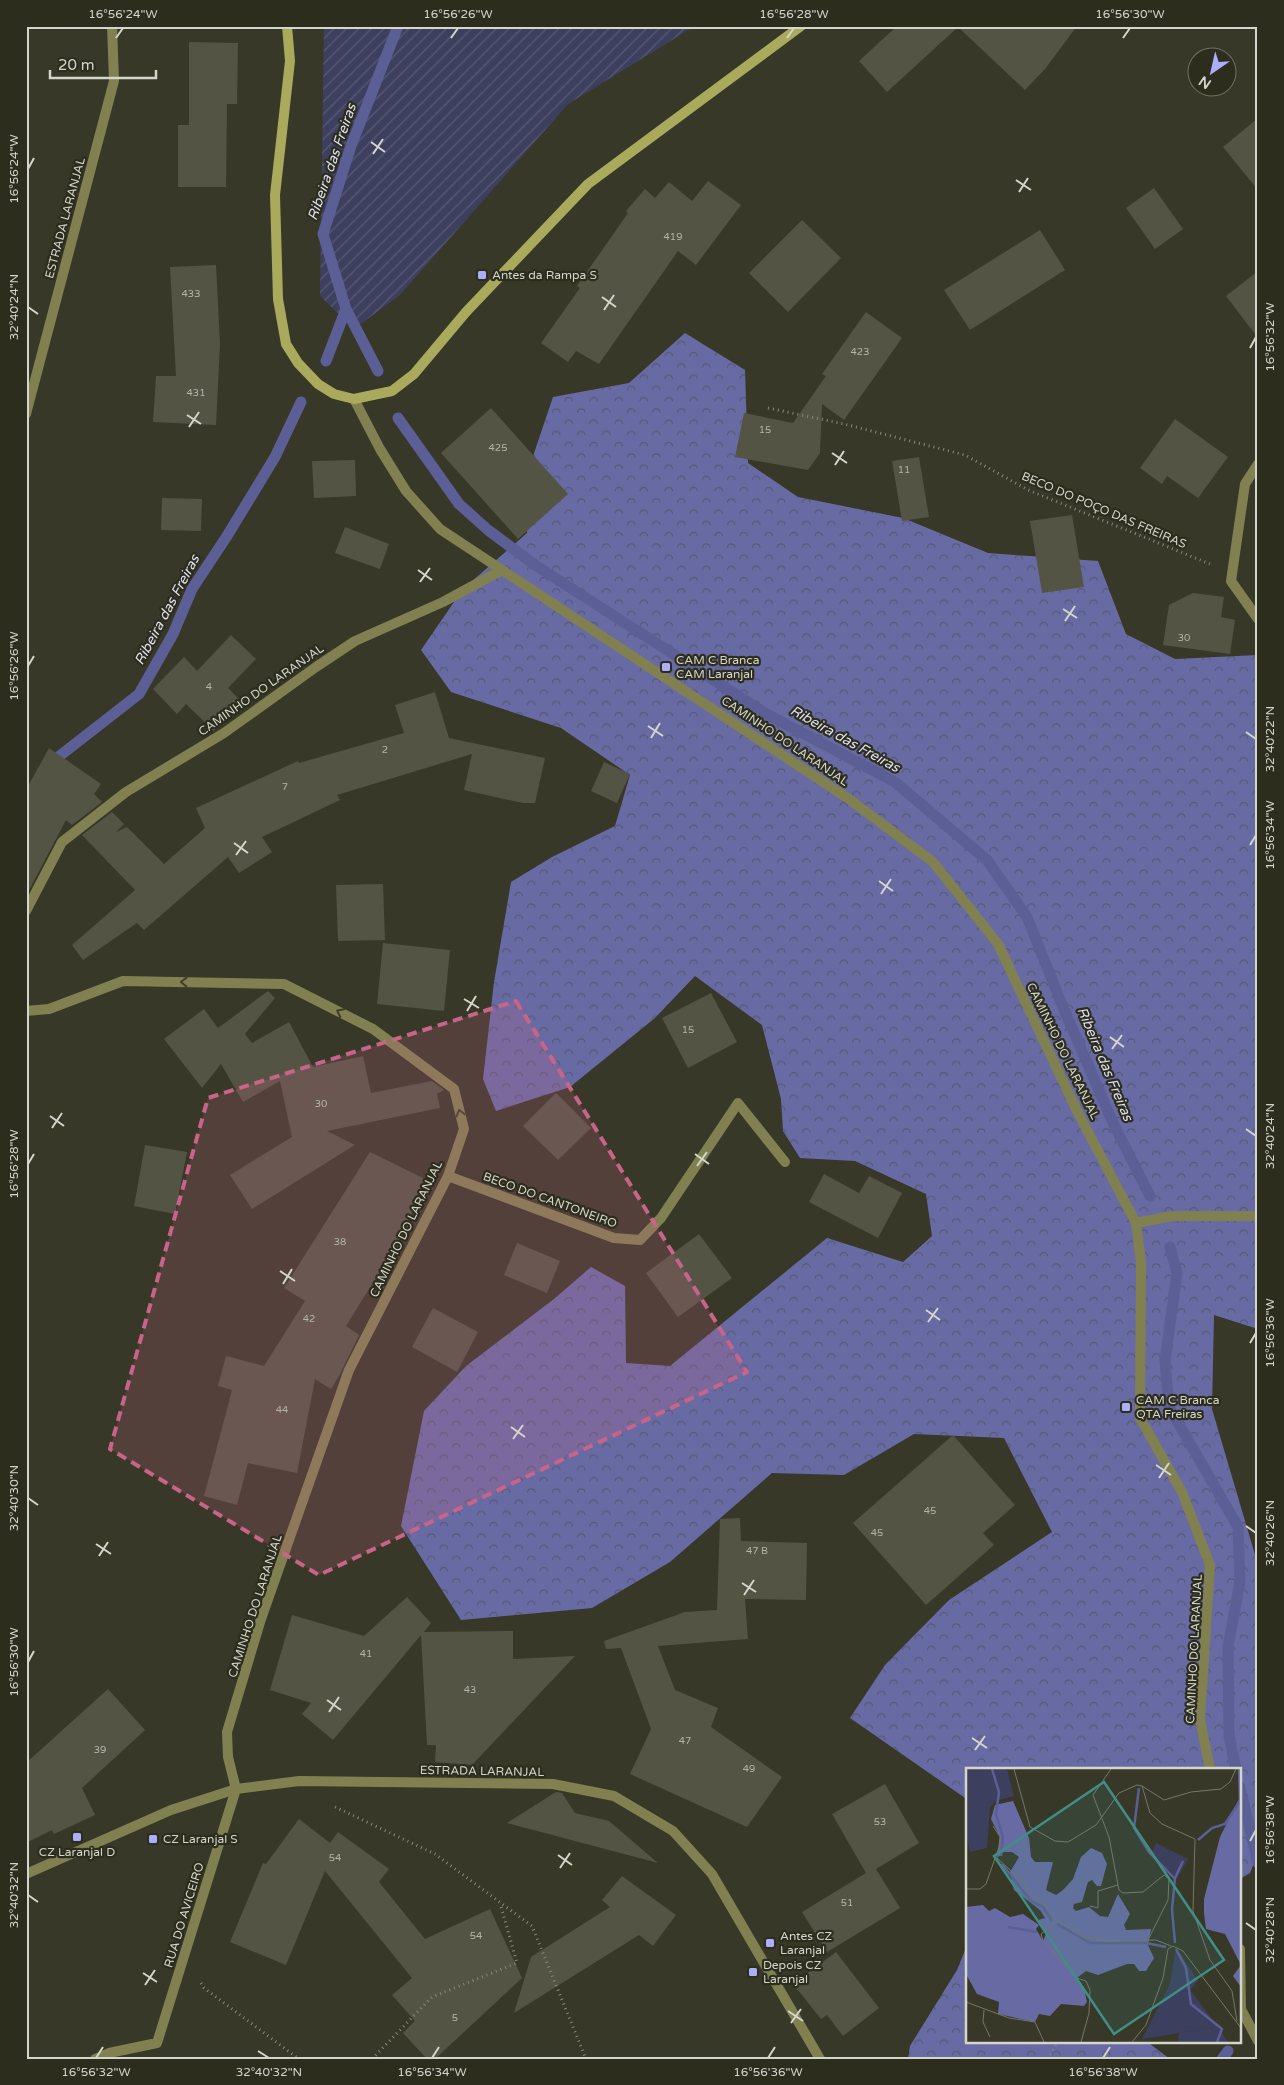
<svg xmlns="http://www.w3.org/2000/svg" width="1284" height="2085" font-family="'Varela Round',sans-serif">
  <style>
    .forest { fill: url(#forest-crowns) }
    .garden { fill: url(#garden-furrows) }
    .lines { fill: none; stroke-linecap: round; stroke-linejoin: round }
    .stream { stroke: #5c5f96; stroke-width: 11 }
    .building { fill: #545444 }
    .path { stroke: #88897c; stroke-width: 3; stroke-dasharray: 1 4; stroke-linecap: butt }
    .service { stroke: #808051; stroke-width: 10 }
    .minor { stroke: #808051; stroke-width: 10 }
    .secondary { stroke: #aaaa5c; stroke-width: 10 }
    .oneway { stroke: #3e3e28 }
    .marked { fill: #c96488; fill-opacity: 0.2; stroke: #c96488; stroke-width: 4; stroke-dasharray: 10 6; stroke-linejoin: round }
    .ticks { fill: none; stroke: #d4d5cb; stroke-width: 2 }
    .poi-dot { fill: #abaffb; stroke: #2d2d1e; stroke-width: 2 }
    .labels { text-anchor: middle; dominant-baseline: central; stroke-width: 4.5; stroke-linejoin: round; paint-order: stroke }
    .number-label { font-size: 10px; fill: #b4b5a9 }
    .street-label { font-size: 12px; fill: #d4d5cb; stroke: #2d2d1e }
    .poi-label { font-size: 12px; fill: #d4d5cb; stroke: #2d2d1e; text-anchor: start }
    .water-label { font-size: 14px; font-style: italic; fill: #dddff0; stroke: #2d2d1e }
    .inset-river { fill: none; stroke: #5c5f96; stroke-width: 2.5 }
    .inset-road { fill: none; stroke: #767769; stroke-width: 1 }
    .view { fill: #408e85; fill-opacity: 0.15; stroke: #408e85; stroke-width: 2.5 }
    .inset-edge { fill: none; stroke: #d4d5cb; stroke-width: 2.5 }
    .neatline { fill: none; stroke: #d4d5cb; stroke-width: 2 }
    .ticks-label { font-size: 12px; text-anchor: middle; fill: #d4d5cb }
  </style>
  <defs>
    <pattern id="forest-crowns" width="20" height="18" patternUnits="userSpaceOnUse" patternTransform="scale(1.25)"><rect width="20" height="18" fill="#686ba3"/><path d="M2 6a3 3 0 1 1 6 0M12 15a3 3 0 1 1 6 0" fill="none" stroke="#565875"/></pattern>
    <pattern id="garden-furrows" width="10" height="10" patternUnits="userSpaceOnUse" patternTransform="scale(1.25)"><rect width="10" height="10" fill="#3d3f5e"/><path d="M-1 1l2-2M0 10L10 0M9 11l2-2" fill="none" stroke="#585a74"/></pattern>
  </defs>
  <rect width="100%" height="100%" fill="#373828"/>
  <path class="forest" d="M685,333L745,370L748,463L798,497L903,518L988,553L1098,561L1126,634L1175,659L1258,655V1329L1214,1315L1212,1409L1258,1565V1852L1250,1873L1240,1879V1769H968V1800L850,1718L885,1665L949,1600L1052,1532L1004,1438L914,1434L844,1475L772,1473L670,1562L592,1608L461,1620L401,1526L424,1411L466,1366L554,1299L591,1267L625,1286L626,1363L670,1366L827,1238L903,1262L932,1236L926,1194L855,1161L800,1158L783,1131L781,1099L762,1025L695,976L655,1018L570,1087L496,1111L483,1079L494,982L511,882L552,857L615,826L630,775L561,728L451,692L421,650L463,589L527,533L529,468L553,397L629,383Z
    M968,1943V2041H1146L1170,2059H908L910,2046L957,1970Z"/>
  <path class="garden" d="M324,26H695L568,104L400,295L354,329L320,296Z"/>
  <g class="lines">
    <path class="stream" d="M346,309L378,371
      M326,361L346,309L323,234L351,146L398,26
      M398,418L459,504L488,530L535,565L763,712L895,782L987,860L1027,917L1063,1007L1114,1125L1150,1196
      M51,766L57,758L139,694L173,634L192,589L227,536L275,457L301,402
      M1170,1247L1177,1273L1165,1361L1169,1407L1238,1527L1240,1582L1228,1646L1229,1736L1236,1769
      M1240,1787L1258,1863
      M1222,2059L1228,2051"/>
  </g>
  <path class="building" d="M897,26H1077L1045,69L1025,90L958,27L887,92L859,61Z
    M189,42L238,43L237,104H227L226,187H178V125H189Z
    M1258,118V190L1223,147Z
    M708,181L741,205L696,265L678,251L599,364L576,351L568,362L541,343L580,288L577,286L628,213L626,211L645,189L655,198L669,182L692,201Z
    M1154,188L1183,229L1155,249L1126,208Z
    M802,220L841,258L788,312L749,273Z
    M1040,230L1065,270L970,330L944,290Z
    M216,265L220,344L216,425L153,422L156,376H176L170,267Z
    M1258,271V338L1226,296Z
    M866,312L902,338L844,420L822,404L820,453L808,470L735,457L744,413L793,423L826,376L822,374Z
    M491,408L568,494L518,539L441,453Z
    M1175,419L1228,457L1198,498L1167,476L1162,484L1140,468Z
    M919,457L929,517L902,521L892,461Z
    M355,460L356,496L314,498L312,461Z
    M162,498L202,499L201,531L161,530Z
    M1072,515L1084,587L1042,593L1030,521Z
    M345,527L389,544L380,569L335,553Z
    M1193,593L1224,597L1221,617L1235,620L1230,654L1163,645L1169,605Z
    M231,635L256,659L228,688L242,702L214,731L186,704L177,714L153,689L184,657L197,671Z
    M435,692L449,738L545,758L535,803H523L464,790L472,754L337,795L340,800L262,837L272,852L239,873L228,857L144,930L137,923L83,960L72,945L135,890L82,835L112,812L124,824L116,832L127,827L164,864L205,828L196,808L298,761L299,763L404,733L395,705Z
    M49,748L101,784L94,794L102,802L72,825L66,820L26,896V790Z
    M604,762L630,774L617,803L591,791Z
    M383,884L385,940L338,941L336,885Z
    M383,943L450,950L444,1011L377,1004Z
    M268,991L275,998L245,1034L252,1043L289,1022L313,1067L363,1056L371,1093L432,1081L444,1090L437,1094L440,1108L327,1131L355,1145L252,1209L230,1175L292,1137L280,1081L243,1102L221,1064L202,1088L164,1039L204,1009L218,1028Z
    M711,993L737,1042L688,1068L662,1018Z
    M556,1093L591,1128L558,1160L523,1126Z
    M145,1145L187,1152L175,1214L134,1206Z
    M370,1152L427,1180L395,1247L346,1326L359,1335L340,1374L331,1389L315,1379L297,1473L248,1463L237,1505L204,1496L232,1390L218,1386L226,1356L264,1366L305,1301L284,1288Z
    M824,1174L859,1193L869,1176L902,1193L878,1238L809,1202Z
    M699,1234L732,1278L678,1317L646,1273Z
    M517,1243L560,1261L547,1293L504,1275Z
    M433,1308L478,1332L457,1372L412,1347Z
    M953,1435L1015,1505L983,1533L994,1545L926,1605L853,1523Z
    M740,1518L741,1541L807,1543L806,1600L745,1599L748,1639L658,1646L675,1690L718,1708L711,1727L782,1777L747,1827L630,1774L651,1729L621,1648L606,1649L604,1641L685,1612L717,1610L720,1519Z
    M407,1597L431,1623L424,1632L513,1631V1659L575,1656L472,1765L435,1762L436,1745H427L421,1635L333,1740L302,1714L311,1703L270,1690L292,1615L364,1636Z
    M108,1689L145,1730L82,1788L95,1815L54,1834L52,1830L26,1843V1763Z
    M885,1784L919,1843L876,1869L900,1908L827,1952L802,1912L866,1873L832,1814Z
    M556,1792L562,1793L575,1813L609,1821L658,1863L507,1823Z
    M299,1819L330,1843L338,1832L389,1869L379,1882L425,1939L490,1909L522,1978L435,2059H427L403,2033L415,2021L392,1995L412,1978L325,1871L286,1965L230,1942L263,1863L266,1864Z
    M622,1876L676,1915L653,1946L639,1935L514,2013L531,1957L610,1907L602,1900Z
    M836,1952L879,2008L843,2036L827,2015L821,2019L793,1984Z"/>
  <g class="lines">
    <path class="path" d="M768,408L844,424L965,455L1028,490L1210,564
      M335,1807L435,1854L532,1926L586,2059
      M201,1983L204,1988L299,2059
      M372,2059L432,1997L517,1963L500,1903
      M1048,2059L1058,2041"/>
    <path class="service" d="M26,911L62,842L126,792L224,733L316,667L355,641L443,602L502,570
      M26,1011L49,1009L123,981L284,984L373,1029L454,1089L464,1129L448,1176L349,1370L261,1619L227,1732L228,1757L236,1789L157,2043L109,2053L95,2059
      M448,1176L614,1238L640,1240L661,1218L738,1103L785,1162"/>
    <path class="minor" d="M354,399L380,449L406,491L440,529L849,799L933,862L998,944L1078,1113L1136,1223L1141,1262L1140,1418L1182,1492L1210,1565L1200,1719L1210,1769
      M26,414L114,81L112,26
      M1258,464L1245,484L1231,581L1258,619
      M1136,1223L1172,1216H1258
      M26,1874L171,1810L236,1789L299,1781L553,1784L614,1796L673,1831L712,1874L820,2059
      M1240,1949L1241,2009L1258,2041"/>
    <path class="secondary" d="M287,26L290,61L275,195L278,299L286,344L298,363L318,384L334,394L354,399L392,391L414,374L466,312L588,184L801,26"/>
  </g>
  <defs><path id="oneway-chevron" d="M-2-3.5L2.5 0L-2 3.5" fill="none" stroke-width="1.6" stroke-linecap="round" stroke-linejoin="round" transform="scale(1.25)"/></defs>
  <g class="oneway">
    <use href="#oneway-chevron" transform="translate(184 982) rotate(-179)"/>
    <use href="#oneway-chevron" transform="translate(340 1012) rotate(-153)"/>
    <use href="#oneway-chevron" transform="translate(460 1113) rotate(-105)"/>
  </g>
  <path class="marked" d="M516,1001L747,1372L319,1575L110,1449L208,1098Z"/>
  <path class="ticks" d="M116,38L123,28M451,38L458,28M787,38L794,28M1123,38L1130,28M371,142L385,152M373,154L383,139M28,169L34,158M1016,180L1031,190M1019,192L1028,178M602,297L616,307M28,307L38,314M604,310L614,295M1250,348L1256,337M187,415L201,424M189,427L199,412M832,453L847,463M835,465L844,451M418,570L432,580M420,582L430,568M1063,609L1077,618M1065,621L1075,606M28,666L34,656M648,726L663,736M1246,732L1256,739M651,738L660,723M234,843L248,853M1250,845L1256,835M236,855L246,841M879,881L893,891M881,894L891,879M464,999L479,1008M467,1011L476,996M1110,1037L1124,1047M1112,1049L1122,1035M50,1116L64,1126M52,1128L62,1113M1246,1129L1256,1136M695,1154L709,1164M28,1164L34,1154M697,1166L707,1152M280,1271L295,1281M283,1284L292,1269M926,1310L940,1320M928,1322L938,1308M1250,1343L1256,1333M511,1427L525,1437M513,1439L523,1425M1156,1465L1171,1475M1159,1478L1169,1463M28,1498L38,1505M1246,1526L1256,1533M96,1544L111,1554M99,1556L108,1542M742,1583L756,1592M744,1595L754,1580M28,1662L34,1651M327,1700L341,1710M329,1712L339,1697M972,1738L987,1748M975,1750L985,1736M1250,1841L1256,1830M558,1855L572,1865M560,1868L570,1853M28,1895L38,1902M1246,1923L1256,1930M143,1973L157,1982M145,1985L155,1970M788,2011L803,2021M791,2023L801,2009M258,2051L269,2058M96,2058L103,2047M432,2058L439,2047M768,2058L775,2047M1103,2058L1110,2047"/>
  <g class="poi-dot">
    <rect x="477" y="270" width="10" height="10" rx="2.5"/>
    <rect x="661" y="662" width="10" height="10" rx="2.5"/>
    <rect x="1121" y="1402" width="10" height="10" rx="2.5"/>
    <rect x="72" y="1832" width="10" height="10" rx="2.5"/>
    <rect x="148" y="1834" width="10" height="10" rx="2.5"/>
    <rect x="765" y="1938" width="10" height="10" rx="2.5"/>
    <rect x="748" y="1967" width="10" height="10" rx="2.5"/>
  </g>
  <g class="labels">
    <g class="number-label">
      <text x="673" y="237">419</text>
      <text x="191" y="294">433</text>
      <text x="860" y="352">423</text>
      <text x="196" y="393">431</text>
      <text x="765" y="430">15</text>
      <text x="498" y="448">425</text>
      <text x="904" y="470">11</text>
      <text x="1184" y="638">30</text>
      <text x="209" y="687">4</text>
      <text x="385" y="750">2</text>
      <text x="285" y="787">7</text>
      <text x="688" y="1030">15</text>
      <text x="321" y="1104">30</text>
      <text x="340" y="1242">38</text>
      <text x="309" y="1319">42</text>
      <text x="282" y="1410">44</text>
      <text x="930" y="1511">45</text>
      <text x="877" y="1533">45</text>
      <text x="757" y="1551">47 B</text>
      <text x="366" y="1654">41</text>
      <text x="470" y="1690">43</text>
      <text x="685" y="1741">47</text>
      <text x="100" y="1750">39</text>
      <text x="749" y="1769">49</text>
      <text x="880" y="1822">53</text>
      <text x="335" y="1858">54</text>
      <text x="847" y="1903">51</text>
      <text x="476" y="1936">54</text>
      <text x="455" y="2018">5</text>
    </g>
    <g class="street-label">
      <text transform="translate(65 218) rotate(-75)">ESTRADA LARANJAL</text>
      <text transform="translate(1104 510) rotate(23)">BECO DO POÇO DAS FREIRAS</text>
      <text transform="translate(261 690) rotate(-35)">CAMINHO DO LARANJAL</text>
      <text transform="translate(785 741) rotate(34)">CAMINHO DO LARANJAL</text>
      <text transform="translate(1063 1051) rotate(64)">CAMINHO DO LARANJAL</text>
      <text transform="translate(550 1200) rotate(20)">BECO DO CANTONEIRO</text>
      <text transform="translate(406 1229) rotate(-64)">CAMINHO DO LARANJAL</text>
      <text transform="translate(255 1606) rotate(-72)">CAMINHO DO LARANJAL</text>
      <text transform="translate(1194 1649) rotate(-87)">CAMINHO DO LARANJAL</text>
      <text transform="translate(482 1771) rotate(1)">ESTRADA LARANJAL</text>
      <text transform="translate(184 1915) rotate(-73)">RUA DO AVICEIRO</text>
    </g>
    <g class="poi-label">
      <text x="492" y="275">Antes da Rampa S</text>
      <text x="676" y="660">CAM C Branca<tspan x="676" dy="14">CAM Laranjal</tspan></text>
      <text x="1136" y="1400">CAM C Branca<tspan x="1136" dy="14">QTA Freiras</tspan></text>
      <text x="163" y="1839">CZ Laranjal S</text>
      <text x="77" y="1852" text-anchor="middle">CZ Laranjal D</text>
      <text x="780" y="1936">Antes CZ<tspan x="780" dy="14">Laranjal</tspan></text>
      <text x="763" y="1965">Depois CZ<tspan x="763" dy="14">Laranjal</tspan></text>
    </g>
    <g class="water-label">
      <text transform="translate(332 162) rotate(-71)">Ribeira das Freiras</text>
      <text transform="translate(167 610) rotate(-62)">Ribeira das Freiras</text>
      <text transform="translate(845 739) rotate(29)">Ribeira das Freiras</text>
      <text transform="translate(1105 1064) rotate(67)">Ribeira das Freiras</text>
    </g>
  </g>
  <g transform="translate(966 1768)">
    <rect width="275" height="275" fill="#373828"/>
    <path d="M0,1H41L48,28L30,33L24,39L21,80L4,84L0,65ZM190,75L222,91L210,112L185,86ZM252,259L262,274H212L213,265Z" fill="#3d3f5e"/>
    <path d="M275,27V219L267,208L275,197L259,166L240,161L238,145V131L254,69ZM47,33L63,70L65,89L69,94H87L80,122L90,127L97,122L107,111L115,89L125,80L136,85L141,96L135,118H131L126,112L122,114L116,134L108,136L107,140L110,143L123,139L134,148L142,149L152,126L164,146L158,157L160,162L185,161L182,177L188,190L180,203H173L168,196H161L132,207L120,203L111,210L118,220L121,234L118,238L95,236L84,248L73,246L69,254L32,246L33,234L11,226L0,206V139L17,137L23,143L29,140L44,149L57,146L73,157L70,161L77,173L80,166L72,152L79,150L74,142L48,122L44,104L53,89L46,84H38L31,90L34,69L25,51L29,37Z" fill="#686ba3"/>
    <path d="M209,184L214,185L232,213L224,222L252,259L176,271L204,216Z" fill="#3d3f5e"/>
    <path class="inset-river" d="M26,1L33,24L30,47L37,69L35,88M173,20L168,60L183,84L209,111M232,72L246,60L259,56L274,33L273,1M36,96L65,133L77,139L86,153M91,156L124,175H180L200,179M42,159L71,164M209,175L206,141L209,110L217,93M210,181L220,200L225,236L256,261L251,274"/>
    <path class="inset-road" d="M48,1L64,59L89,73L102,74L130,57L153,25L171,17L176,18L184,45L196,56L229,71L227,143L244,192L266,223L271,253M145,1L127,27L143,69L153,122L157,125L177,124L198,107L203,111L202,132L182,172M176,18L198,32L225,24L255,21L264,14L270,1M31,90L57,114L65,128L79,137L91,153L119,169L140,173L190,172L205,178M0,121H14L20,116L33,79L34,69L27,58M124,138L132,140V123L152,117M91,153L75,166L77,173L111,210L120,213L124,222L123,245L115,274M0,234L43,250L69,254L78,274M18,242L17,254L24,269M166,274L180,257L197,210L202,181L207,178L217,183L275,260"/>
    <path class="view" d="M138,14L258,192L148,266L28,88Z"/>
    <rect width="275" height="275" class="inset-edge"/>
  </g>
  <rect width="1284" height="2085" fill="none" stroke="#2d2d1e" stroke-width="55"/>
  <g transform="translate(1212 72) rotate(214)"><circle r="24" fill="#2d2d1e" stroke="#707063"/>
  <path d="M0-4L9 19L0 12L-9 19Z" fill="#abaffb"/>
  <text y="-8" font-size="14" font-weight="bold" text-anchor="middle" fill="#d4d5cb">N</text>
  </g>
  <path d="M50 70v8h106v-8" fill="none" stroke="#d4d5cb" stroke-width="2.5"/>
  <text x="58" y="70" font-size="15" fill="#d4d5cb" stroke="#2d2d1e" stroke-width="4" paint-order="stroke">20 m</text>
  <rect x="28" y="28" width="1228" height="2030" class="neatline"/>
  <g class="ticks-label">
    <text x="123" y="18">16°56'24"W</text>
    <text x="458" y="18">16°56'26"W</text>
    <text x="794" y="18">16°56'28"W</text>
    <text x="1130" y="18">16°56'30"W</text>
    <text transform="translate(14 169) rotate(-90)" y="4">16°56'24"W</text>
    <text transform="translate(14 307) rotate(-90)" y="4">32°40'24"N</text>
    <text transform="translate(1270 337) rotate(-90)" y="4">16°56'32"W</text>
    <text transform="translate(14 666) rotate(-90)" y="4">16°56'26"W</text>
    <text transform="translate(1270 739) rotate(-90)" y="4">32°40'22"N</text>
    <text transform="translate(1270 835) rotate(-90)" y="4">16°56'34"W</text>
    <text transform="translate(1270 1136) rotate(-90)" y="4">32°40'24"N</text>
    <text transform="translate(14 1164) rotate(-90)" y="4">16°56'28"W</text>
    <text transform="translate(1270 1333) rotate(-90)" y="4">16°56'36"W</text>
    <text transform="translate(14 1498) rotate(-90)" y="4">32°40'30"N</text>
    <text transform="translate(1270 1533) rotate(-90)" y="4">32°40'26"N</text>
    <text transform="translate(14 1662) rotate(-90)" y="4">16°56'30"W</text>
    <text transform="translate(1270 1830) rotate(-90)" y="4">16°56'38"W</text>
    <text transform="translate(14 1895) rotate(-90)" y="4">32°40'32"N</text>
    <text transform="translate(1270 1930) rotate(-90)" y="4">32°40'28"N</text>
    <text x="96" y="2076">16°56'32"W</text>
    <text x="269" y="2076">32°40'32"N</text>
    <text x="432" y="2076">16°56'34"W</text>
    <text x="768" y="2076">16°56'36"W</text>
    <text x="1103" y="2076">16°56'38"W</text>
  </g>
</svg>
